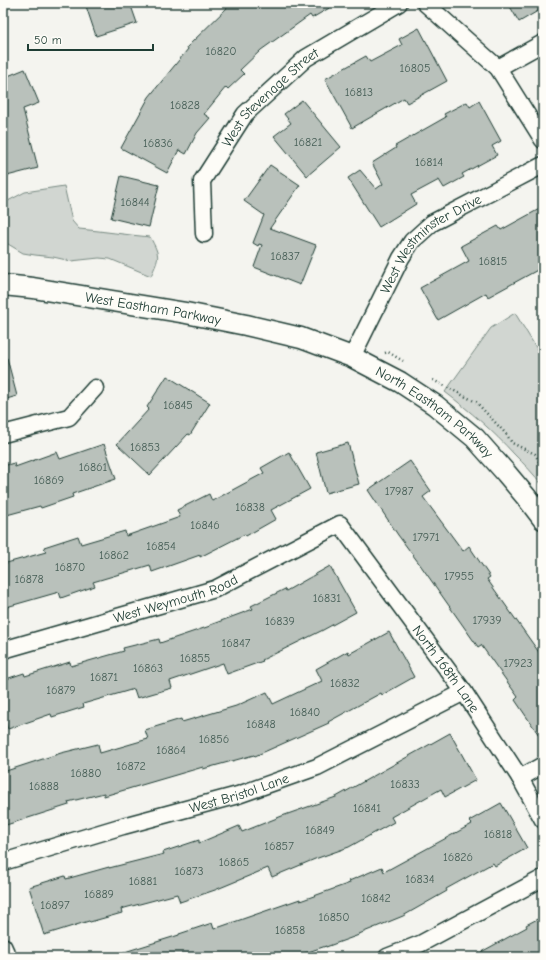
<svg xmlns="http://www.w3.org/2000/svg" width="546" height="960" font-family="'Comic Neue',sans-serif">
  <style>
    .green { fill: #d1d6d1; stroke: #788a82 }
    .building { fill: #b9c1bb; stroke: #1f3d34 }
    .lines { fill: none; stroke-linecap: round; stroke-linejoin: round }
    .minor-casing { stroke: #1f3d34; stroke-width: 19 }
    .tertiary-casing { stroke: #1f3d34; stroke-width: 23 }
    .path { stroke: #1f3d34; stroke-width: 2.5; stroke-dasharray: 1 3; stroke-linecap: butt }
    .minor { stroke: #fdfcf7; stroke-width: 16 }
    .tertiary { stroke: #fdfcf7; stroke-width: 20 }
    .labels { text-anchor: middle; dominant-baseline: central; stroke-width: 3; stroke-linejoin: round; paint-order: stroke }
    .number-label { font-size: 12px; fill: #465e56 }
    .street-label { font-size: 14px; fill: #1f3d34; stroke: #fdfcf7 }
  </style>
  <rect width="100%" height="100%" fill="#f4f4ef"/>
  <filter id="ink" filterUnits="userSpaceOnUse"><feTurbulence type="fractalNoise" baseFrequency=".025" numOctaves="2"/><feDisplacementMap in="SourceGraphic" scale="8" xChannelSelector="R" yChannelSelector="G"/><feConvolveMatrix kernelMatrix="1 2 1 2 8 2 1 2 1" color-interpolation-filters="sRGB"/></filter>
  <g filter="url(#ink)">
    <path class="green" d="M64,186L72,221L79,229C103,231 127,235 150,237C161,257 159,257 151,276L110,259L99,258L71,261L53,257L35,255L23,253L3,241V202H6L25,192Z
      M515,313L543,359V486C534,474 524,464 514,454C493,431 470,411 445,392L491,328Z"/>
    <path class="building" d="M85,3H130L137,23L96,36Z
      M232,3H338L312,18L310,15L261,50L240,70L244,74L228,89L226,87L204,114L210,118L197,133L186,154L179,150L167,173L121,148L149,97L188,49L187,47Z
      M508,3H543V8L519,22Z
      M419,28L447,81L407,103L404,98L352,128L325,79L366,56L370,62L402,45L399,39Z
      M25,69L39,103L23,109L38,168L3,177V78Z
      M302,100L341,147L307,176L274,136L291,123L284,114Z
      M479,101L501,141L492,146L497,155L462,174L464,177L444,188L439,180L411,195L416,204L379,227L348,178L360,170L376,189L383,184L372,163L396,148L395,146L446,117L444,114L467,102L470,107Z
      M270,165L300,185L270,228L316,245L300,285L254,267L262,245L259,244L258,246L253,243L264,215L244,201Z
      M121,176L159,185L149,227L111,218Z
      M543,207V267L488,297L486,293L438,320L420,288L469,261L461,246L498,226L501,230Z
      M7,358L17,396L3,400V359Z
      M167,376L210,403L190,435L188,434L150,475L117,444L149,409L147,407Z
      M348,443L359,484L326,493L316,452Z
      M104,444L116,479L72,494L73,497L41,508L40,506L3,516V466L14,463L15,467L57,452L60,459Z
      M289,452L310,489L271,510L276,519L246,536L245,534L200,557V555L152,572L150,565L93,582L95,586L61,598L59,592L3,608V564L46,552L44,547L78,536L81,544L125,531L126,536L180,517L177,510L209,494L212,501L264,473L261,468Z
      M410,461L431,491L423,497L463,551L469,546L490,577L487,579L543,658V741L515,700L518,697L481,645L478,647L421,566L398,535L368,490Z
      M330,566L356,612L323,630L262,660L263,661L227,674L223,663L170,681L172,688L137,698L134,689L83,704L84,707L52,717L51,714L8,729L3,716V680L24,673L25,676L70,662L71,666L124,651L123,648L159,639L160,643L210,626V625L253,609L251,606L285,589L286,591Z
      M389,632L414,677L382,695L381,693L328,722L329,723L255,756L254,755L203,769V767L104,796V793L68,802L69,805L3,826V772L61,753L98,744L100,753L148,739L145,730L181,719L182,722L236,706L267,692L273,704L322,681L316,669L348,651L349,654Z
      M450,733L476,780L445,797L441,789L391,817L394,822L349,847L315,859L272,877L268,868L215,890L180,902L177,894L121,909L122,913L90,922L89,921L44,935L29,887L65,876L66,879L109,867V868L164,854L163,852L199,840V843L239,826L242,832L282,816L336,797Z
      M501,803L527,848L495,866L493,863L446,889L447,891L403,916L359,934V935L326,947V946L293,957H118V954L179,935V934L212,923L214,929L300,899V901L350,883L349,881L382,867L384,872L472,824L469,821Z
      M543,916V957H472L527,927L526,925Z"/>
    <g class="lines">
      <defs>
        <g id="minor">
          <path d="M425,3L498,68L543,140"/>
          <path d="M498,68L543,43"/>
          <path id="s1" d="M204,234L202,181L245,114L306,58L399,3"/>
          <path id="s2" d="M352,357L401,258L412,241L432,223L543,165"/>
          <path d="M3,434L69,417L95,388"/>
          <path id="s3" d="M3,650L215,589L340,524L464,692L520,778L543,820"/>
          <path d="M520,778L543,765"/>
          <path id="s4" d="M3,862L123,826L238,795L317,767L464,692"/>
          <path d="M3,946L8,957"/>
          <path d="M387,957L420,944L543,878"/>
        </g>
        <g id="tertiary">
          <path id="s5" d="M3,285L33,288L186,313L246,325L301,338L352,357L400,382L435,405L475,438L506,473L527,498L543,519"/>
        </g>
      </defs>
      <use href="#minor" class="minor-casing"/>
      <use href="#tertiary" class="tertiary-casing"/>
      <path class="path" d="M385,353L388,352L403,361
        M433,380L476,402L507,435L512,443L535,454L543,469"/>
      <use href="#minor" class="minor"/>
      <use href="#tertiary" class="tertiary"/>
    </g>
  </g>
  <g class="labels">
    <g class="number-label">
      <text x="221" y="51">16820</text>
      <text x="415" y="68">16805</text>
      <text x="359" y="92">16813</text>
      <text x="185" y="105">16828</text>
      <text x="308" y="142">16821</text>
      <text x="158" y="143">16836</text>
      <text x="429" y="162">16814</text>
      <text x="135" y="202">16844</text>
      <text x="285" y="256">16837</text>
      <text x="493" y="261">16815</text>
      <text x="178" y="405">16845</text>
      <text x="145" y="447">16853</text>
      <text x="93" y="467">16861</text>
      <text x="49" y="480">16869</text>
      <text x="399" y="491">17987</text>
      <text x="250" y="507">16838</text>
      <text x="205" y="525">16846</text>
      <text x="426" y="537">17971</text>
      <text x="161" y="546">16854</text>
      <text x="114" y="555">16862</text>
      <text x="70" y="567">16870</text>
      <text x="459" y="576">17955</text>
      <text x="29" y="579">16878</text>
      <text x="327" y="598">16831</text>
      <text x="487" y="620">17939</text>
      <text x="280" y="621">16839</text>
      <text x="236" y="643">16847</text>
      <text x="195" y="658">16855</text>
      <text x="518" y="663">17923</text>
      <text x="148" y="668">16863</text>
      <text x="104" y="677">16871</text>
      <text x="345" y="683">16832</text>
      <text x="61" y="690">16879</text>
      <text x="305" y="712">16840</text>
      <text x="261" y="724">16848</text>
      <text x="214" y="739">16856</text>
      <text x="171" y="750">16864</text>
      <text x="131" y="766">16872</text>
      <text x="86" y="773">16880</text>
      <text x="405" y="784">16833</text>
      <text x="44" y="786">16888</text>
      <text x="367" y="808">16841</text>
      <text x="320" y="830">16849</text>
      <text x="498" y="834">16818</text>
      <text x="279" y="846">16857</text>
      <text x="458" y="857">16826</text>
      <text x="234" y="862">16865</text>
      <text x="189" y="871">16873</text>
      <text x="420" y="879">16834</text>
      <text x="143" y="881">16881</text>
      <text x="99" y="894">16889</text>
      <text x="376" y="898">16842</text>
      <text x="55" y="905">16897</text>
      <text x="334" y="917">16850</text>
      <text x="290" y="930">16858</text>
    </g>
    <g class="street-label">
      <text stroke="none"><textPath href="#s1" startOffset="162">West Stevenage Street</textPath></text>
      <text stroke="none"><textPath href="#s2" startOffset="142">West Westminster Drive</textPath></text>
      <text stroke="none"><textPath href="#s5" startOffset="152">West Eastham Parkway</textPath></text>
      <text stroke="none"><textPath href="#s5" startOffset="457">North Eastham Parkway</textPath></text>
      <text stroke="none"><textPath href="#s3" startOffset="180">West Weymouth Road</textPath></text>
      <text stroke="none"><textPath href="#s3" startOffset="541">North 168th Lane</textPath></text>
      <text stroke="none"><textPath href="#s4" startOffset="246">West Bristol Lane</textPath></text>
    </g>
  </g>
  <rect width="546" height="960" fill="none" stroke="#fdfcf7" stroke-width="16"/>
  <rect x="8" y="8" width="530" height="944" fill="none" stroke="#1f3d34" stroke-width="1.5" filter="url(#ink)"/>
  <path d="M28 44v6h125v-6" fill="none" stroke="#1f3d34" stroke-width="2"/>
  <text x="34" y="44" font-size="12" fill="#1f3d34" stroke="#fdfcf7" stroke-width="3" paint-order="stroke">50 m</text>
</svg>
